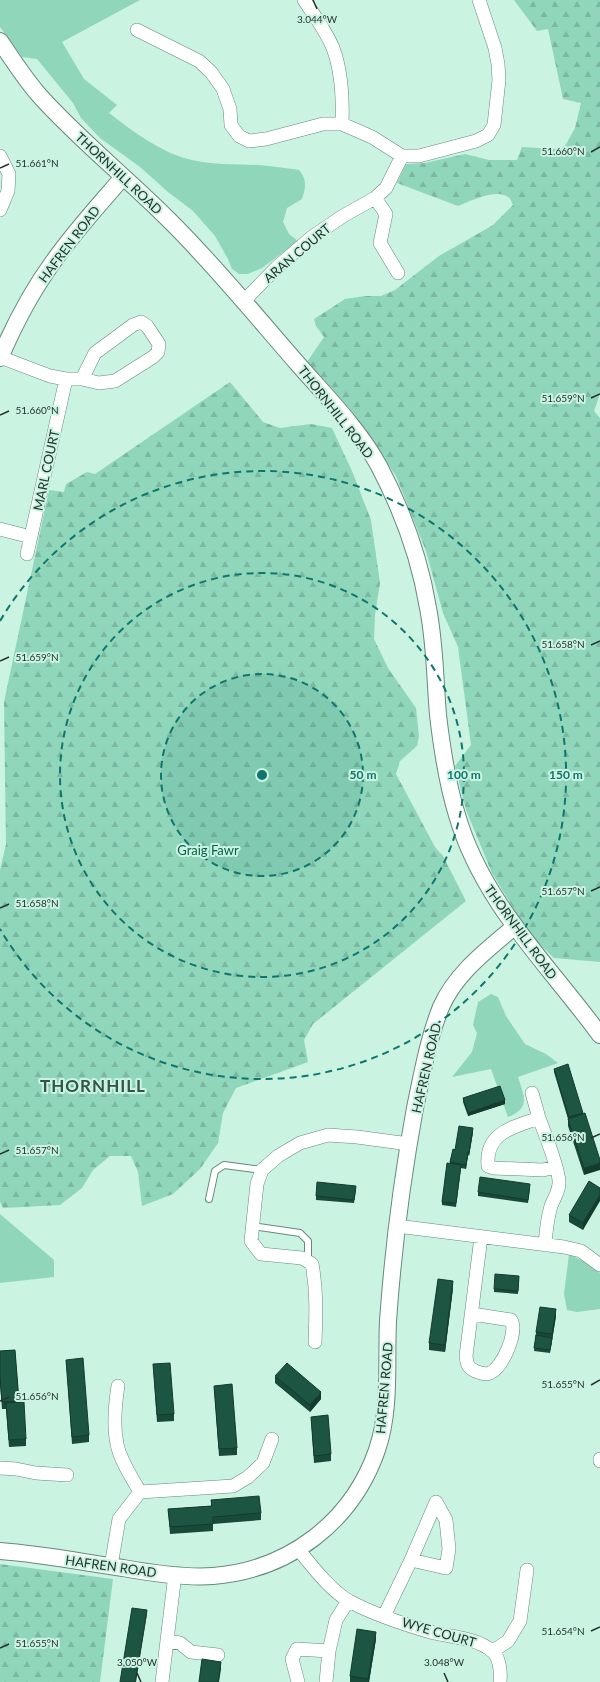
<svg xmlns="http://www.w3.org/2000/svg" width="600" height="1682" font-family="Lato,sans-serif">
  <style>
    .green { fill: #90d6bb }
    .forest { fill: url(#forest-firs) }
    .lines { fill: none; stroke-linecap: round; stroke-linejoin: round }
    .service-casing { stroke: #648a7b; stroke-width: 8 }
    .minor-casing { stroke: #648a7b; stroke-width: 14 }
    .tertiary-casing { stroke: #648a7b; stroke-width: 18 }
    .service { stroke: #fff; stroke-width: 6 }
    .minor { stroke: #fff; stroke-width: 13 }
    .tertiary { stroke: #fff; stroke-width: 16 }
    .wall { fill: #184939 }
    .shaded-wall { fill: #143c2e }
    .building { fill: #1c5542; stroke: #143c2e }
    .ticks { fill: none; stroke: #23332d; stroke-width: 1.5 }
    .ring { fill: none; stroke: #0f766e; stroke-width: 2; stroke-dasharray: 7 5 }
    .labels { text-anchor: middle; dominant-baseline: central; stroke-width: 4; stroke-linejoin: round; paint-order: stroke }
    .street-label { font-size: 13px; fill: #23332d; stroke: #caf3e2 }
    .park-label { font-size: 13px; fill: #075f48; stroke: #caf3e2 }
    .district-label { font-size: 17px; font-weight: bold; letter-spacing: 1px; fill: #315548; stroke: #caf3e2 }
    .ticks-label { font-size: 10px; text-anchor: middle; fill: #23332d; stroke: #caf3e2; stroke-width: 4; stroke-linejoin: round; paint-order: stroke }
    .centre { fill: #0f766e; stroke: #caf3e2; stroke-width: 2 }
    .ring-label { font-size: 12px; text-anchor: middle; font-weight: bold; fill: #0f766e; stroke: #caf3e2; stroke-width: 4; stroke-linejoin: round; paint-order: stroke }
  </style>
  <defs>
    <pattern id="forest-firs" width="22" height="20" patternUnits="userSpaceOnUse"><rect width="22" height="20" fill="#90d6bb"/><path d="M5 1l3.5 6h-7zM16 11l3.5 6h-7z" fill="#7cb8a1"/></pattern>
  </defs>
  <rect width="100%" height="100%" fill="#caf3e2"/>
  <path class="green" d="M0,0H140L62,42L84,79L117,105L109,113C134,132 161,153 192,160C214,165 236,164 259,165C272,166 285,168 299,170C307,179 306,187 302,199L287,208L283,222L289,234L298,241L262,268L248,274H239L232,269L228,259L215,236L193,211L168,192L140,167L100,138L81,118L73,103L37,59L22,57L0,27Z
    M491,994L498,997L506,1016L525,1044L546,1054L558,1063L518,1077C524,1096 531,1108 508,1117L491,1069L452,1077L472,1052L477,1033L473,1025L478,1002Z
    M0,1214L54,1260V1277L0,1283Z
    M569,1254L594,1267L600,1273V1309L577,1312L567,1310L564,1294Z"/>
  <path class="forest" d="M514,0H600V394L594,411L600,418V962L554,958L529,934L492,873L466,810L455,766L471,745L458,647L443,613L426,551L396,476L349,408L307,362L324,337L316,326L314,319L345,299L365,296H381L395,290L439,256L493,225L513,205C512,202 510,198 508,197C497,188 470,201 458,206L397,183L406,164L425,163L465,154L489,160H517L522,147L555,149L565,146L575,128L581,103L563,99L548,29L537,31Z
    M230,382L263,422L280,428L311,424L332,428L352,471L371,520L380,583L375,615L374,639L388,668L416,708L419,736L417,746L400,761L396,774L435,847L443,856L466,901L313,1024L304,1040L308,1062L236,1088L223,1113L218,1143L200,1169L173,1194L142,1206L138,1172L131,1156H110L93,1170L82,1188L60,1205L3,1208L0,1202V870L6,844L4,702L49,490L64,492L66,484L87,472L95,474Z
    M0,1564L113,1579L100,1682H0Z"/>
  <g class="lines">
    <defs>
      <path id="service" d="M209,1199L215,1171L224,1165L262,1170
        M252,1226L300,1233L308,1241V1262"/>
      <path id="minor" d="M304,0C314,15 326,31 333,48C342,72 343,98 342,124
        M137,30L199,61L211,72L223,89L230,109L231,125L239,136L249,141L266,139L323,124H342L372,137L402,156H419L476,141L488,135L494,125L499,80L498,64L495,48L479,0
        M0,156L9,174L8,191L0,210
        M375,198L386,214L380,243L398,273
        M244,301L277,267L312,237L343,216L375,198L386,188L402,156
        M0,357L50,376L66,379L27,554
        M66,379H82L95,353L133,325L141,322L147,326L159,344L158,352L153,357L115,381L99,383L82,379
        M0,529L31,537
        M532,1093L539,1118
        M397,1226L564,1247L581,1251L600,1265
        M545,1245C546,1231 547,1219 551,1206C554,1198 559,1192 559,1183C560,1172 544,1131 539,1118C514,1127 485,1132 488,1166L494,1168L543,1170L555,1167
        M472,1314L511,1320C518,1332 503,1367 490,1373C485,1375 480,1373 475,1371C467,1367 467,1363 466,1356L481,1237
        M315,1342C316,1315 317,1291 312,1264L302,1258L261,1254L251,1241L257,1184L262,1170L278,1156L300,1143L328,1135L357,1137L409,1144
        M118,1386C115,1405 113,1425 117,1444C120,1460 132,1478 140,1492L233,1486L248,1477L263,1463L272,1439
        M600,1459V1461
        M0,1468L16,1469L36,1473L67,1475
        M298,1549C312,1566 330,1590 349,1601C375,1615 406,1625 434,1633C452,1637 477,1638 492,1651C500,1657 501,1673 500,1682
        M111,1566L119,1519L140,1492
        M384,1616L411,1560L436,1502L446,1520L449,1549L446,1568L411,1560
        M167,1641L180,1643L191,1652L218,1655
        M493,1651L508,1641L520,1621L527,1570
        M162,1682L175,1574
        M298,1682L292,1659L297,1649L329,1651
        M326,1682L329,1651L336,1620L348,1601"/>
      <path id="tertiary" d="M0,41C12,59 25,79 39,95C80,141 130,180 173,224C217,268 256,316 297,363C326,396 358,428 379,466C402,510 420,559 428,608C435,643 435,679 438,715C442,749 447,783 457,815C482,902 548,964 600,1035
        M0,358C14,325 32,291 53,262C74,232 99,205 123,177
        M0,1551C41,1554 82,1562 123,1568C151,1573 185,1578 213,1576C289,1570 352,1522 377,1450C391,1409 386,1363 388,1321C393,1250 402,1179 415,1108C422,1075 428,1039 441,1007C456,973 487,950 514,927"/>
    </defs>
    <use href="#service" class="service-casing"/>
    <use href="#minor" class="minor-casing"/>
    <use href="#tertiary" class="tertiary-casing"/>
    <use href="#service" class="service"/>
    <use href="#minor" class="minor"/>
    <use href="#tertiary" class="tertiary"/>
  </g>
  <path class="wall" d="M554,1069L583,1114L585,1113L584,1175L568,1126V1119L554,1072Z
    M463,1098L505,1104L468,1116L463,1102Z
    M473,1132L469,1156L468,1155L466,1169L461,1168L456,1207L442,1205V1202L450,1162L455,1150Z
    M530,1188L528,1203L478,1196V1192Z
    M600,1188L583,1230L569,1222V1215Z
    M356,1190L354,1203L316,1200V1196Z
    M519,1280L518,1294L494,1292V1289Z
    M453,1288L445,1352L429,1350V1343Z
    M556,1316L550,1353L534,1351L536,1332Z
    M15,1350L19,1402L26,1439V1446L9,1447L6,1409H2L0,1384V1351Z
    M66,1360L89,1435V1442L72,1444Z
    M153,1364L174,1414V1421L157,1422Z
    M275,1376L321,1399L310,1412L275,1383Z
    M214,1386L237,1448V1455L219,1456Z
    M311,1417L331,1454V1461L314,1463Z
    M211,1500L261,1513V1520L213,1524V1531L170,1534L168,1509L211,1506Z
    M376,1639L369,1682H350V1676Z"/>
  <path class="shaded-wall" d="M505,1100V1104L468,1116V1113Z
    M583,1113V1116L569,1120V1117Z
    M473,1128V1132L469,1156V1152Z
    M468,1152V1155L466,1169V1165Z
    M600,1163V1170L584,1175V1168Z
    M600,1194V1201L583,1230V1223Z
    M453,1281V1288L445,1352V1345Z
    M556,1309V1316L550,1353L552,1334Z
    M321,1392V1399L310,1412V1405Z
    M147,1610V1614L136,1682H135Z
    M376,1632V1639L369,1682H368Z
    M221,1662V1669L219,1682H218Z"/>
  <path class="building" d="M568,1064L583,1113L569,1117L554,1069Z
    M500,1086L505,1100L468,1113L463,1098Z
    M585,1113L600,1160V1163L584,1168L568,1119Z
    M459,1126L473,1128L469,1152H468L466,1165L450,1162L453,1149L455,1150Z
    M447,1163L461,1165L456,1203L442,1202Z
    M480,1177L530,1184L528,1200L478,1192Z
    M589,1181L600,1188V1194L583,1223L569,1215Z
    M317,1182L356,1186L354,1200L316,1196Z
    M495,1274L519,1276L518,1291L494,1289Z
    M438,1279L453,1281L445,1345L429,1343Z
    M540,1307L556,1309L552,1334L536,1332Z
    M536,1335L552,1338L550,1350L534,1348Z
    M15,1350L19,1401L2,1402L0,1377V1351Z
    M83,1358L89,1435L72,1437L66,1360Z
    M170,1363L174,1414L157,1415L153,1364Z
    M287,1363L321,1392L310,1405L275,1376Z
    M232,1384L237,1448L219,1449L214,1386Z
    M24,1402L26,1439L9,1440L6,1403Z
    M328,1415L331,1454L314,1456L311,1417Z
    M259,1496L261,1513L213,1517V1524L170,1527L168,1509L212,1506L211,1500Z
    M132,1608L147,1610L135,1682H120Z
    M357,1629L376,1632L368,1679L350,1676Z
    M202,1659L221,1662L218,1682H199Z"/>
  <path class="ticks" d="M313,0L317,9M591,152L600,147M0,168L9,164M591,398L600,394M0,415L9,411M591,645L600,641M0,661L9,657M591,891L600,887M0,908L9,904M591,1138L600,1134M0,1154L9,1150M591,1385L600,1380M0,1401L9,1397M591,1631L600,1627M0,1648L9,1644M137,1673L141,1682M444,1673L448,1682"/>
  <circle cx="262" cy="775" r="101" fill="#0f766e" fill-opacity=".12"/>
  <g class="ring">
    <circle cx="262" cy="775" r="101"/>
    <circle cx="262" cy="775" r="202"/>
    <path d="M0 621A304 304 0 1 1 0 929"/>
  </g>
  <g class="labels">
    <g class="street-label">
      <text transform="translate(119 173) rotate(43)">THORNHILL ROAD</text>
      <text transform="translate(69 244) rotate(-53)">HAFREN ROAD</text>
      <text transform="translate(297 253) rotate(-40)">ARAN COURT</text>
      <text transform="translate(336 412) rotate(52)">THORNHILL ROAD</text>
      <text transform="translate(46 470) rotate(-78)">MARL COURT</text>
      <text transform="translate(521 932) rotate(54)">THORNHILL ROAD</text>
      <text transform="translate(426 1068) rotate(-77)">HAFREN ROAD</text>
      <text transform="translate(384 1388) rotate(-85)">HAFREN ROAD</text>
      <text transform="translate(111 1566) rotate(8)">HAFREN ROAD</text>
      <text transform="translate(439 1632) rotate(16)">WYE COURT</text>
    </g>
    <g class="park-label">
      <text x="208" y="850">Graig Fawr</text>
    </g>
    <g class="district-label">
      <text x="93" y="1085">THORNHILL</text>
    </g>
  </g>
  <g class="ticks-label">
    <text x="317" y="23">3.044°W</text>
    <text x="563" y="155">51.660°N</text>
    <text x="37" y="167">51.661°N</text>
    <text x="563" y="402">51.659°N</text>
    <text x="37" y="414">51.660°N</text>
    <text x="563" y="648">51.658°N</text>
    <text x="37" y="661">51.659°N</text>
    <text x="563" y="895">51.657°N</text>
    <text x="37" y="907">51.658°N</text>
    <text x="563" y="1141">51.656°N</text>
    <text x="37" y="1154">51.657°N</text>
    <text x="563" y="1388">51.655°N</text>
    <text x="37" y="1400">51.656°N</text>
    <text x="563" y="1635">51.654°N</text>
    <text x="37" y="1647">51.655°N</text>
    <text x="137" y="1666">3.050°W</text>
    <text x="444" y="1666">3.048°W</text>
  </g>
  <circle cx="262" cy="775" r="6" class="centre"/>
  <g class="ring-label">
    <text x="363" y="779">50 m</text>
    <text x="464" y="779">100 m</text>
    <text x="566" y="779">150 m</text>
  </g>
</svg>
